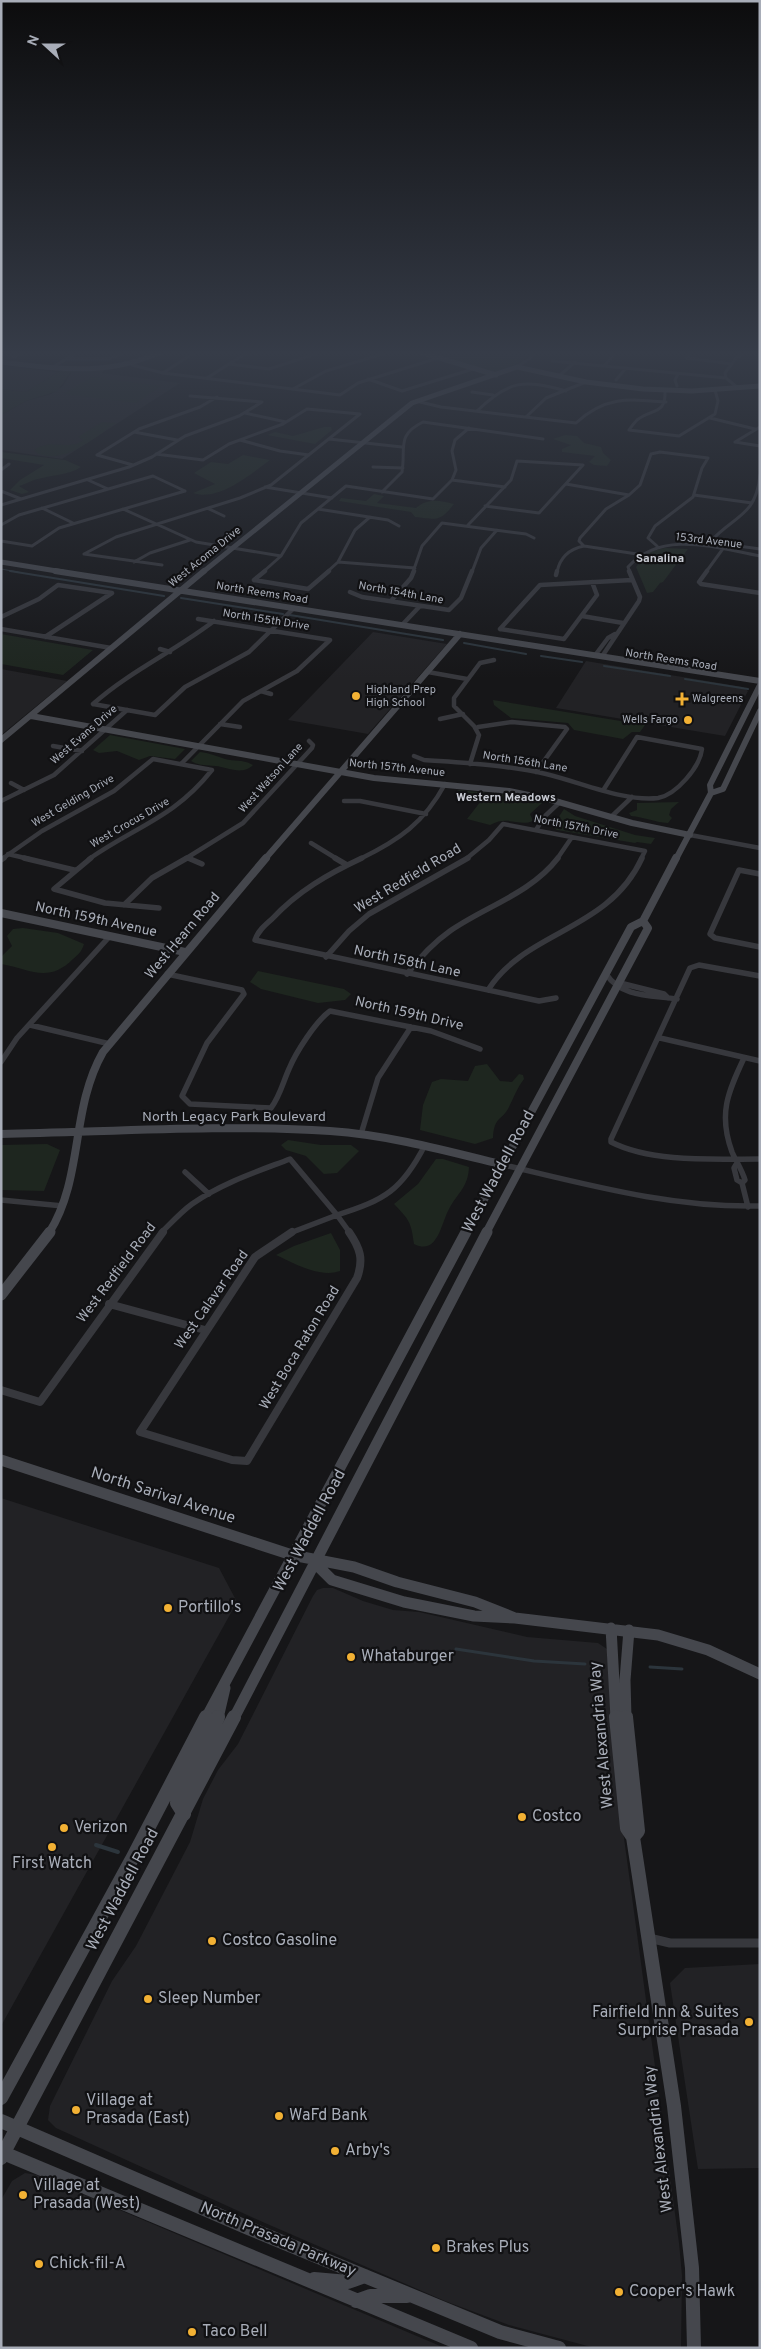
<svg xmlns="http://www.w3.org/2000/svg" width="761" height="2349" font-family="Overpass,sans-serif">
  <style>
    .built { fill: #222225 }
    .green { fill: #1e261f }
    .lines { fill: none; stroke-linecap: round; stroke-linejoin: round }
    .stream-far3 { stroke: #2c353c; stroke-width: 1 }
    .stream-far2 { stroke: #2c353c; stroke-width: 2 }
    .stream-far1 { stroke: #2c353c; stroke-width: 3 }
    .stream { stroke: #2c353c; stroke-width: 4 }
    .street-far4 { stroke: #37383d; stroke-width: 3 }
    .street-far3 { stroke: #37383d; stroke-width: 4.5 }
    .street-far2 { stroke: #37383d; stroke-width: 5.5 }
    .street-far1 { stroke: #37383d; stroke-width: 8 }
    .street { stroke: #37383d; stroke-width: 9 }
    .secondary-far4 { stroke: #45474d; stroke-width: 5 }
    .secondary-far3 { stroke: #45474d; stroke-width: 6 }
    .secondary-far2 { stroke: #45474d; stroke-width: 8 }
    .secondary-far1 { stroke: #45474d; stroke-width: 11 }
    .secondary { stroke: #45474d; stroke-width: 14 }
    .poi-dot { fill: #f2b134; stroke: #111113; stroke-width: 2 }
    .labels { text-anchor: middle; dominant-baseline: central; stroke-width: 4.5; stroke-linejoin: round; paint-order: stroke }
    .far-street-label { font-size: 11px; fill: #a8adb8; stroke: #111113 }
    .far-poi-label { font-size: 11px; fill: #a8adb8; stroke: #111113; text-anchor: start }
    .far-neighbourhood-label { font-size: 12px; font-weight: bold; fill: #c9ccd4; stroke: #111113 }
    .street-label { font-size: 14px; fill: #a8adb8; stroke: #111113 }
    .near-street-label { font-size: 16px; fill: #a8adb8; stroke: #111113 }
    .near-poi-label { font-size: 16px; fill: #a8adb8; stroke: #111113; text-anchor: start }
  </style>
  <rect width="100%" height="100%" fill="#161618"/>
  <path class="built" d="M461,350H530L524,360Z
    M1,365L56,372L57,373L26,392L1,389Z
    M105,370L101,373L180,383L62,459L1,450V415L26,401L51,394L63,386L72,371Z
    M373,632L447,644L368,734L288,720Z
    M586,661L743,687L748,691L725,736L556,708Z
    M1,669L67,681L1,735Z
    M1,1498L219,1568L237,1602L1,2026Z
    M323,1588H333L363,1601L393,1610L419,1612L527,1637L598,1643L607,1649L621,1816L679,2243L682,2276L681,2348H595L509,2325L445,2301L265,2223L56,2128L48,2120L50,2106L112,1981L136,1946L190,1842L203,1799L218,1770L238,1744L313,1596L317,1590Z
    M760,1964V2168L698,2169L670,1983L685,1968Z
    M25,2173L37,2175L445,2348H1V2200L12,2181Z"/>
  <path class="green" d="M419,350H461L524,360L495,374Z
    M62,370L72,371L57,391L26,401L1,415V389L26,392Z
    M91,377L161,386L136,403L64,394Z
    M102,422L116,423C95,437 60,469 34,451C47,437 70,452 83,440L78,437Z
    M324,427H331L332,430L315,444L267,435L275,432L293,436Z
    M565,435L577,436L584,443L601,447L603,453L611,460L607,466L594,465L589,462L595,456L562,452V449L571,445L553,439Z
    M1,452L65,460L81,467C69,475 52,475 38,479C32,480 26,484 19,486L29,492L22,494L10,490L20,480L44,465L1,458Z
    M243,455L270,460C250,475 218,502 193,493L215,484L194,473L211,462L228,464Z
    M374,494L384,496L377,503L416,508C427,498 439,500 454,504C439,523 437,519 415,517L411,512L339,501L341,498L366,501Z
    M665,548L688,549L663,582L660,583L653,592L647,593L636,567L648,552Z
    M1,634L93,650L63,675L1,664Z
    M493,700L645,725L640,732H632L623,739L574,730L568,723L511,718L494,705Z
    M110,735L185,749L175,759L150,756L139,760L117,751L99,753L93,750Z
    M200,752C209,753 216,756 225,759C235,762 243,759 253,765C242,776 228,767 215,766C206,765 199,766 191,761Z
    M459,790L508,795L542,803L530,814L533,821C518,827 509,815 490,825L467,819L481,801L457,797L454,792Z
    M679,802L671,809L669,815L672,818L668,823C654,822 644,817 631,816L629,813L637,810V803Z
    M564,809L575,816L635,835L655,838L651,844L637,842L635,843L557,830L552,827Z
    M23,928L58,933L84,944C82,951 79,954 73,959C48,984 30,969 1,964V957L12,946L7,936L13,929Z
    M258,971L344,989L351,994L345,1000L318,1003L261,989L250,982Z
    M487,1064L500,1081L512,1082L519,1074L523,1075L524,1079C517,1088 514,1097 509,1107C502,1121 494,1116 493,1138L475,1144L420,1130L423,1105L432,1082L441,1079L468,1081L475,1066Z
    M288,1140L321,1145H351L359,1151L337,1173L324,1174L306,1156L286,1150L281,1145Z
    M47,1144L60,1150L44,1191L1,1190V1145Z
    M436,1159H443L469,1167C468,1188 458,1192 449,1209C441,1223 438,1256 414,1244C411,1221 409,1220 394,1204L418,1184Z
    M331,1233L340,1250V1271C320,1278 295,1264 276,1255L294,1246Z"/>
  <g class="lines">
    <path class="stream-far3" d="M1,569L18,572"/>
    <path class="stream-far2" d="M10,571L164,596
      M181,598L283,614
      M290,615L443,640
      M464,643L526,654
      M541,656L582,662
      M604,666L670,676
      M685,679L748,689"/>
    <path class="stream-far1" d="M456,1649L534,1661L585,1664
      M650,1667L682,1669"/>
    <path class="stream" d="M96,1845L118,1852"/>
    <path class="street-far4" d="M370,350L383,354
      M605,350L634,353L641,350
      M693,350L687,358L732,364
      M13,357L31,350
      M66,359H108L132,350
      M552,361L726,378
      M229,364L269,369L328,350
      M132,365L163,373L340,395L358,383L438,358
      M605,365L617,351
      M517,367L530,358L535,350
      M51,368L82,350
      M163,373L198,350
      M559,376L575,362
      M207,378L243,355L258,350
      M368,379L402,391L473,369
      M616,380L626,368
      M677,386L675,380L678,374
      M738,388L726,378L725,373L736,358L750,350
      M293,389L326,371L396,350
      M472,392L493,395
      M190,396L262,402
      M416,401L441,407L576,423C605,396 628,399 666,402
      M477,411C509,380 524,379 566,391
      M245,413L286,422
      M526,417L546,398L586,382
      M710,418L755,429
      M629,430L679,436L715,414L718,401L715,390
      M629,430C631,427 634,423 637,420C651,408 666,416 665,391
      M134,432L177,440
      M329,439L402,447
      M240,440L280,451L309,455
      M735,442L760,427
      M735,442L760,446
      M156,454L203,460L229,444L283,424L307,409L360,414
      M97,455L139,429L200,407L217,397
      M97,455L133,465
      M373,467L403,468
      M1,470L9,464
      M760,475C756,517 734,515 710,542L760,549
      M88,480L108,489
      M452,480L505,487
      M566,484L629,495
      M265,487L332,498
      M1,491L21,499
      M382,492L402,472C406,448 396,435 423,422L543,439
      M694,495L752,503
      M1,505L129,467L152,457L185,436L239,416L262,402
      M485,506L539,513L583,465
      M42,508L73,523
      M123,509L196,542L281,556
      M209,509L224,516
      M318,509L388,520L399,526
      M1,525L19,515L153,476L185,491
      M468,525L511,480L517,461L583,465
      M1,541L32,546L59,528L185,491
      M584,546L637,554
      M84,554L116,537L240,498L271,485L360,414
      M84,554L162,565
      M134,562L150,553L190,540
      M338,562L415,568
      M263,572L281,556L301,523L346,486L433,499L452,480L456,470L452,451L455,440L469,428
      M327,572L338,562L355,530L370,517
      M413,572L422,546L442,523L526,534L534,538
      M472,572L481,548L497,530
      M557,572C560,557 569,549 584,546L579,541L580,538L606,509L629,495L640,485L651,454L660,452L708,458L702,468L693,497L655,526L648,538L657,546
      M630,572L628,567C662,529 716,548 760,556
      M706,572L722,550"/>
    <path class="street-far3" d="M707,571L699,582L701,584L760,593
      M556,575L557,571
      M254,580L265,571
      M254,580L308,589L329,571
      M350,592L362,597L449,610L461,598L472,571
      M391,601L411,578L414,571
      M582,616L623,623
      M1,617L39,599L58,585L112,593
      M402,625L420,606
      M1,629L111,648
      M500,629L540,585L632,580
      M500,629L564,639L597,595L592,582
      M45,637L112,593
      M160,649L170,652
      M596,654L608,638L615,634
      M603,655L639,601L640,597L629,571
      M428,672L467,679
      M261,691L271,694
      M93,704L155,715L185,687L249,652L294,608
      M93,704C130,671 175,651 214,621
      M440,719L463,714
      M220,724L240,727
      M478,727L512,722L565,727L567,729L536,772
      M53,746L82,751
      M414,756L424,760C465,763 506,765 546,774C580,782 624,802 658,798C676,795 700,767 702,749L637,737L604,789
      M181,764L243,701L297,671L330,640L198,619
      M470,764L479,735L474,726L454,706V698L480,663L494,660
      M11,783L24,790
      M1,801L54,775L127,710
      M344,801H360L426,814
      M611,817L632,797
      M536,830L544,817L560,802
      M690,835L760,848
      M311,843L337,859
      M8,854L29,859
      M188,858L191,859
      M2,859L42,831L114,791L153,759L212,770C174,818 136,826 89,859
      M185,859L243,823L312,748L313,745L309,741
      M360,859C399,840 424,823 445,784
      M466,859L489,840L503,824L645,851L641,859
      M557,859L572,837"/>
    <path class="street-far2" d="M24,858L74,870
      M91,858L54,889L105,903L159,908
      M188,858L202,864
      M335,858L347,865
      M362,858C328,874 298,891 272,919C265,925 258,931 255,940L539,1001L556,998
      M1,860L4,858
      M760,874L739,870L710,934L715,938L760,947
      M124,905L152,878L187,858
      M326,957L349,931L369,914L468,858
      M167,974L242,990L244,994L207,1043L182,1096L190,1104L271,1108C280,1096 283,1082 289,1069C296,1052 316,1021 330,1011L431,1031L480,1049
      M407,974C420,957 433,943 450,931C486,906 530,894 558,858
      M606,974C622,998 651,995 677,999
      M760,976L699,965L690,968L611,1139V1142C652,1163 715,1159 760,1159
      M620,983L664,994L668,998
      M488,990C526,930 608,932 642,858
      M30,1025L110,1044
      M660,1038L760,1061
      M744,1058C728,1092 718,1114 732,1152C736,1161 742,1170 745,1180L742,1183L748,1207
      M1,1062L17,1038L110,936
      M361,1134L378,1078L411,1027
      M737,1163L734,1168L737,1180L742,1183
      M504,1165C589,1185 672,1208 760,1206
      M185,1172L209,1194
      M1,1200L63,1206
      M337,1215L350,1233
      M337,1215C385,1200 402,1190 425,1145
      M161,1233C171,1223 181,1212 192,1204C222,1183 256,1172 290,1159L337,1215
      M290,1233L337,1215"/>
    <path class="street-far1" d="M292,1232L255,1257L140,1432L232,1460L247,1461L357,1278C364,1259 360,1248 349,1232
      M109,1304L205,1330
      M1,1390L40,1402L163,1232"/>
    <path class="street" d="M649,1938L670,1943H760"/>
    <path class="secondary-far4" d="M413,350L496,375
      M1,362C60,369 110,377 165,350
      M1,562L63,572
      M203,572L412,403L517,367L586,382L643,389L692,391L760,386"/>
    <path class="secondary-far3" d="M55,571L760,681
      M31,716L374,778L509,791L548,799L632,823L690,835
      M1,740L204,571
      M711,793L723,789L760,711
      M265,859L460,634
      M676,859L711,793L710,785L760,685"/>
    <path class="secondary-far2" d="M1,913L185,952
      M1,1134C110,1132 221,1124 330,1131C389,1135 447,1151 504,1165
      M49,1233C84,1177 70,1110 103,1052L266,858
      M466,1233L631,927L643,921L676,858
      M486,1233L648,928L643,921"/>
    <path class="secondary-far1" d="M1,1295L50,1232
      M1,1460L292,1555L354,1567L397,1582L475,1602L515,1618
      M314,1562L332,1580L404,1602L474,1616L515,1618L658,1635L708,1650L760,1674
      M611,1628L616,1718
      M206,1718L466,1232
      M218,1718L225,1688
      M234,1718L487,1232
      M626,1718L625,1680L629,1630"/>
    <path class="secondary" d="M616,1717L627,1828L633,1837L674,2106L692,2268L694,2348
      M626,1717L638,1831L633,1837
      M184,1814L177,1803L178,1797L218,1717
      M1,2098L133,1857L206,1717
      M1,2121L246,2227L500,2332L559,2348
      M1,2152L471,2348
      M1,2158L234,1717
      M314,2279L348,2282L365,2276
      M356,2301L370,2296H407"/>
  </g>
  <linearGradient id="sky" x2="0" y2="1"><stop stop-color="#0c0c0d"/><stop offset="0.52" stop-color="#363c48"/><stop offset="1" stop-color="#363c48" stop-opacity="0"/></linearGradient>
  <rect width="761" height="679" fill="url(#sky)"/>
  <g class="poi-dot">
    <circle cx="356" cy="696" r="5"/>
    <path d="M679.5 691.5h5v5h5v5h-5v5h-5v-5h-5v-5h5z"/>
    <circle cx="688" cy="720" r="5"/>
    <circle cx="168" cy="1608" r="5"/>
    <circle cx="351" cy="1657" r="5"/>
    <circle cx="522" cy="1817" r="5"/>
    <circle cx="64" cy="1828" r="5"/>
    <circle cx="52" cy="1847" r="5"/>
    <circle cx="212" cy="1941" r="5"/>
    <circle cx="148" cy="1999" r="5"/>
    <circle cx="749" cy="2022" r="5"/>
    <circle cx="76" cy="2110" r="5"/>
    <circle cx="279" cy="2116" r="5"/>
    <circle cx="335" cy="2151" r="5"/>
    <circle cx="23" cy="2195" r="5"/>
    <circle cx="436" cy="2248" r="5"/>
    <circle cx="39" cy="2264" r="5"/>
    <circle cx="619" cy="2292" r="5"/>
    <circle cx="192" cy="2332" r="5"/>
  </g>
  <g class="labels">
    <g class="far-street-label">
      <text transform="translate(709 541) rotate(7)">153rd Avenue</text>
      <text transform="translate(205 557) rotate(-39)">West Acoma Drive</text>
      <text transform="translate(262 593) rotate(9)">North Reems Road</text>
      <text transform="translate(401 593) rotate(10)">North 154th Lane</text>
      <text transform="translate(266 620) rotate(9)">North 155th Drive</text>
      <text transform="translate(671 660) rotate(9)">North Reems Road</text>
      <text transform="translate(84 735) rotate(-41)">West Evans Drive</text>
      <text transform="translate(525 762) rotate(9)">North 156th Lane</text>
      <text transform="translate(397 768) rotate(6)">North 157th Avenue</text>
      <text transform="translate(271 778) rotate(-48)">West Watson Lane</text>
      <text transform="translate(73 801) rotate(-30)">West Gelding Drive</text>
      <text transform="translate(130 823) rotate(-30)">West Crocus Drive</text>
      <text transform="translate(576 827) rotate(11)">North 157th Drive</text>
    </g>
    <g class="far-poi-label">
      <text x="366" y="690">Highland Prep<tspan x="366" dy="13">High School</tspan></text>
      <text x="692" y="699">Walgreens</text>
      <text x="678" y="720" text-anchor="end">Wells Fargo</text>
    </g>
    <g class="far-neighbourhood-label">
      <text x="660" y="559">Sanalina</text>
      <text x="506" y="798">Western Meadows</text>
    </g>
    <g class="street-label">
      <text transform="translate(408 879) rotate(-31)">West Redfield Road</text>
      <text transform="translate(96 920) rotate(12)">North 159th Avenue</text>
      <text transform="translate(183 936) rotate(-50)">West Hearn Road</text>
      <text transform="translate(407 962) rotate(12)">North 158th Lane</text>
      <text transform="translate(409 1014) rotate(13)">North 159th Drive</text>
      <text x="234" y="1117">North Legacy Park Boulevard</text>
      <text transform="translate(117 1273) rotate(-53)">West Redfield Road</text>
      <text transform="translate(212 1300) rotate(-55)">West Calavar Road</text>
      <text transform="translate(300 1348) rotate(-59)">West Boca Raton Road</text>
    </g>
    <g class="near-street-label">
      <text transform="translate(499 1172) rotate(-62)">West Waddell Road</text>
      <text transform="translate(163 1496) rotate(18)">North Sarival Avenue</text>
      <text transform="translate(310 1531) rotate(-62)">West Waddell Road</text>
      <text transform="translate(602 1735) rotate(-95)">West Alexandria Way</text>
      <text transform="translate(123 1890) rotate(-62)">West Waddell Road</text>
      <text transform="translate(659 2139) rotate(-97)">West Alexandria Way</text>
      <text transform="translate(278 2240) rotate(23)">North Prasada Parkway</text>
    </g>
    <g class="near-poi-label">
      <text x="178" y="1608">Portillo's</text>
      <text x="361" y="1657">Whataburger</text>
      <text x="532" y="1817">Costco</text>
      <text x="74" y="1828">Verizon</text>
      <text x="52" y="1864" text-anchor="middle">First Watch</text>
      <text x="222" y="1941">Costco Gasoline</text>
      <text x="158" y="1999">Sleep Number</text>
      <text x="739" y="2013" text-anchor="end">Fairfield Inn &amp; Suites<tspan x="739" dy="18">Surprise Prasada</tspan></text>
      <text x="86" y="2101">Village at<tspan x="86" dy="18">Prasada (East)</tspan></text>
      <text x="289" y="2116">WaFd Bank</text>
      <text x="345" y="2151">Arby's</text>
      <text x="33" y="2186">Village at<tspan x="33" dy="18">Prasada (West)</tspan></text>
      <text x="446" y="2248">Brakes Plus</text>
      <text x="49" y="2264">Chick-fil-A</text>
      <text x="629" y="2292">Cooper's Hawk</text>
      <text x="202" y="2332">Taco Bell</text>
    </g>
  </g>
  <rect width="761" height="2349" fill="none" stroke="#a8adb8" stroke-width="5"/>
  <g transform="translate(45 45) rotate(291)" stroke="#111113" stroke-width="4" paint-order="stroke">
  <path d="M0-4L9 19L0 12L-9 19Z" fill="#a8adb8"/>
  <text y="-8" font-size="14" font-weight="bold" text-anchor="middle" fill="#a8adb8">N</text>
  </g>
</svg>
